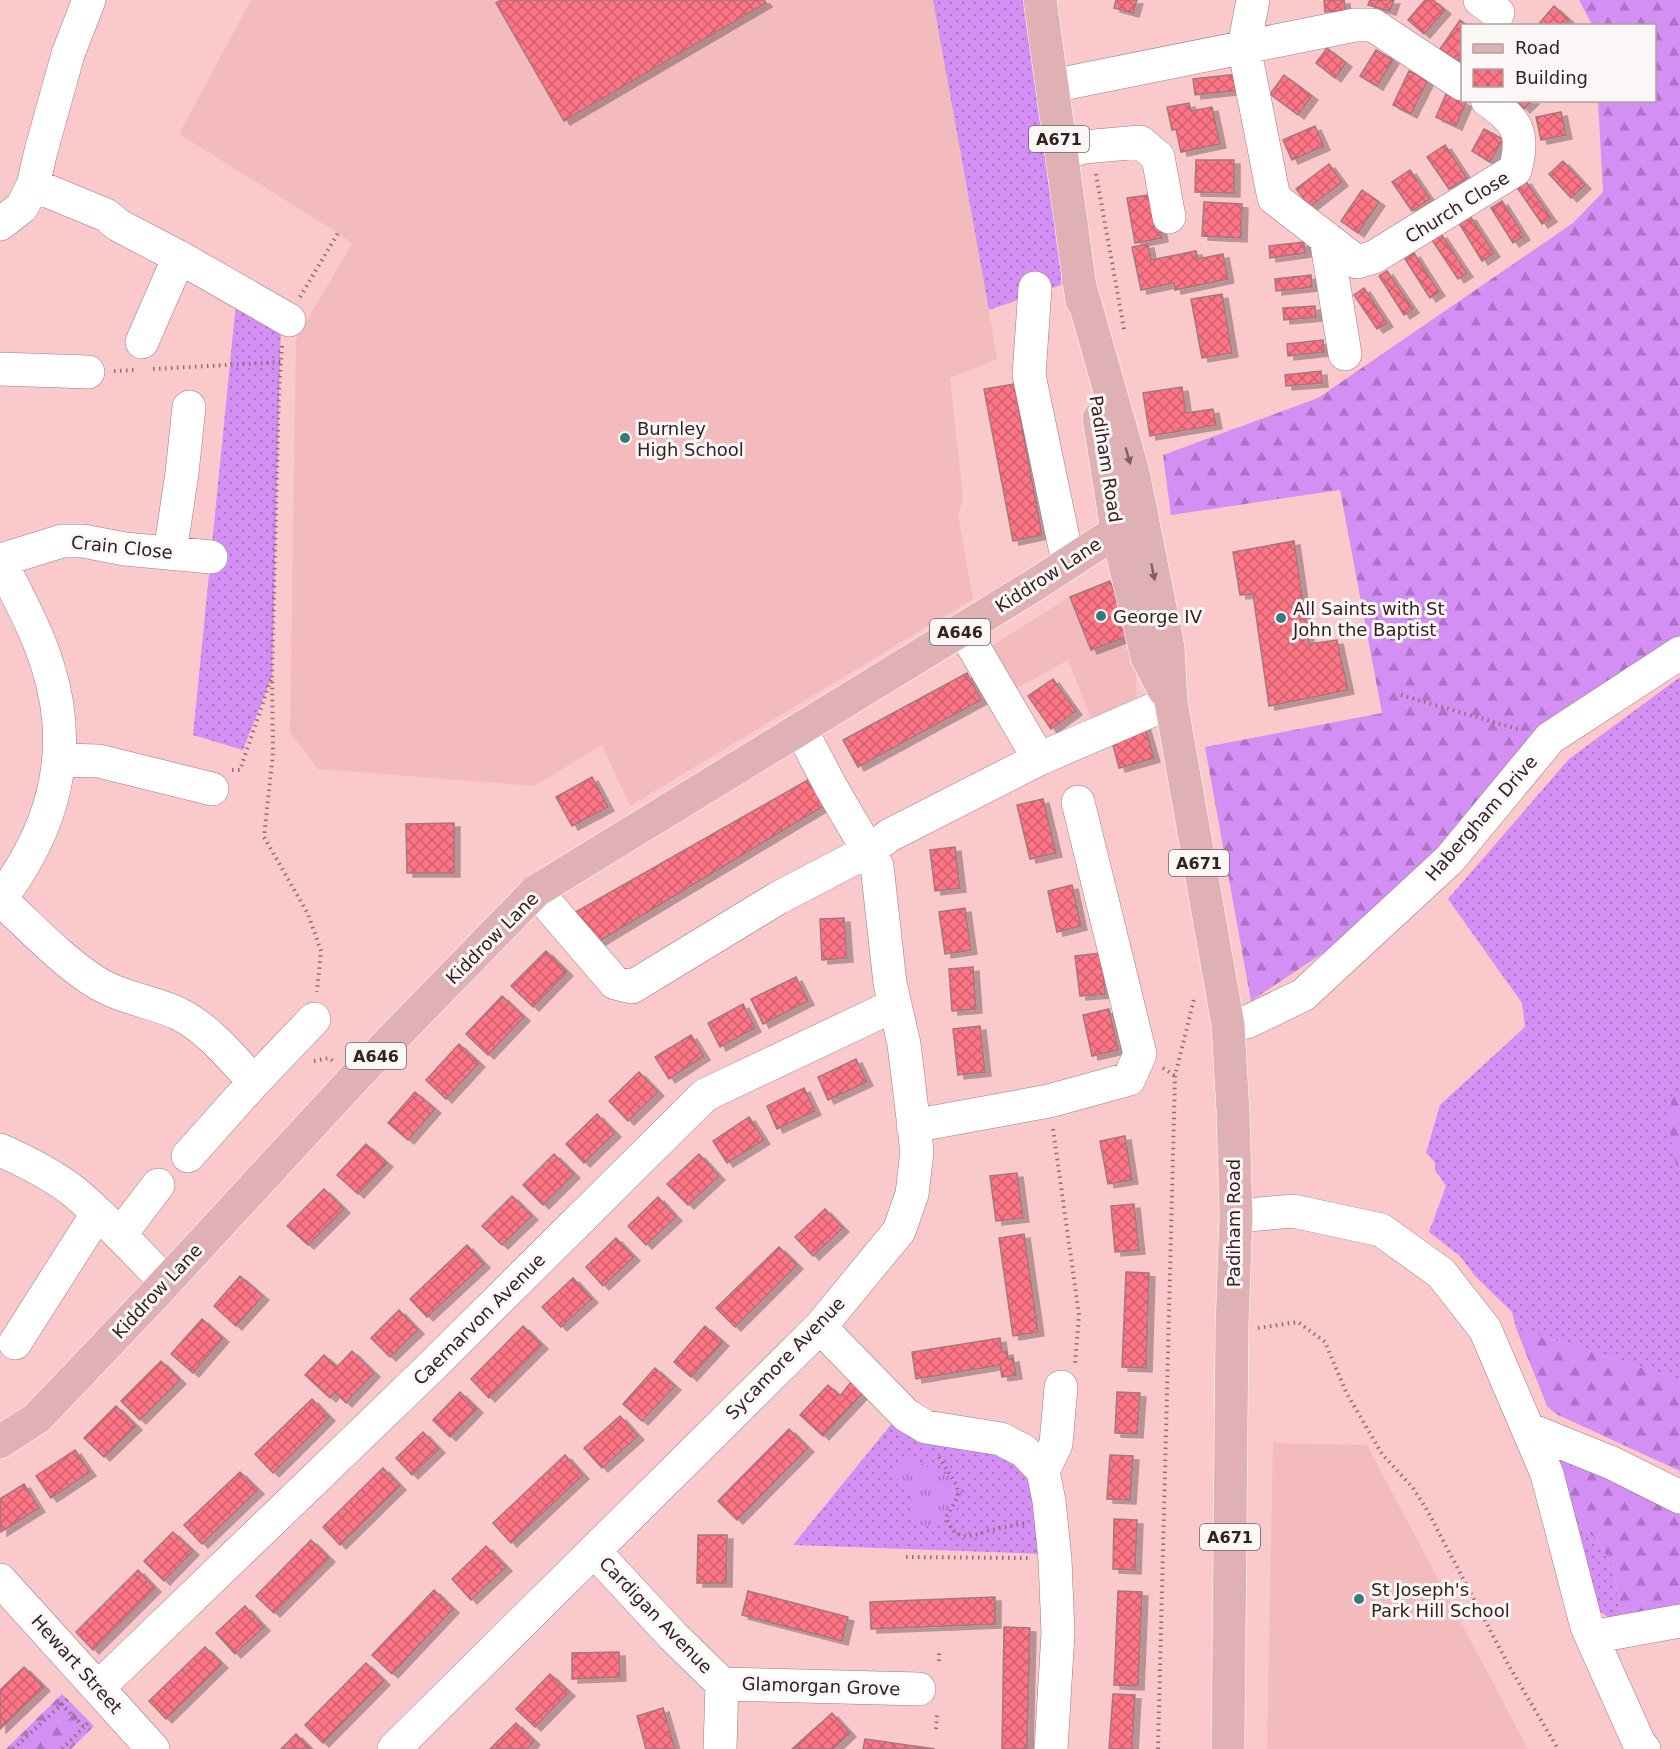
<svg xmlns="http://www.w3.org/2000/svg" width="1680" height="1749" font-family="'DejaVu Sans',sans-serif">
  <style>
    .built { fill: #f4bbbf }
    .grass { fill: url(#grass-dots) }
    .forest { fill: url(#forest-firs) }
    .park { fill: url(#park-tufts) }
    .building { fill: url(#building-cross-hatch); stroke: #a5787b; stroke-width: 1.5; filter: url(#shadow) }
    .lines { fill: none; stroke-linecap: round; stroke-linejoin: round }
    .minor-casing { stroke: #a3777a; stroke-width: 34 }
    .major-casing { stroke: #fff; stroke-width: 34 }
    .path { stroke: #8f6f71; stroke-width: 4; stroke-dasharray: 1.5 4.5; stroke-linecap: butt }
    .minor { stroke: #fff; stroke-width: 33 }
    .major { stroke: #dfb0b4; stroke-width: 33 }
    .oneway { fill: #816264 }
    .poi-dot { fill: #337c7b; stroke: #fcf7f7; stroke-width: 2 }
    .labels { text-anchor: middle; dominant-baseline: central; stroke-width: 6; stroke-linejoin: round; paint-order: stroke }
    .shield { fill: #fcf7f7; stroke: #706263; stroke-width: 1.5 }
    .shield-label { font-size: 16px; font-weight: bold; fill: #342223 }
    .street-label { font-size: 18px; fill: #342223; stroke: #fcf7f7 }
    .poi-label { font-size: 18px; fill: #342223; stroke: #fcf7f7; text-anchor: start }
  </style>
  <defs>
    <pattern id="grass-dots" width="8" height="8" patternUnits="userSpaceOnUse" patternTransform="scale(1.5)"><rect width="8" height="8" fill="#d48ff4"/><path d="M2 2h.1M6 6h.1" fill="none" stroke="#ad74c5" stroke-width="1.8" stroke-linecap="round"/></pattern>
    <pattern id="forest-firs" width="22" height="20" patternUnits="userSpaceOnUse" patternTransform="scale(1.5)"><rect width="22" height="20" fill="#d48ff4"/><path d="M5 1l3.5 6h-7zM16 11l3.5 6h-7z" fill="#ad74c5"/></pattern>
    <pattern id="park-tufts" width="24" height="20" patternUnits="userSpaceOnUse" patternTransform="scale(1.5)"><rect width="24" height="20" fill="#d48ff4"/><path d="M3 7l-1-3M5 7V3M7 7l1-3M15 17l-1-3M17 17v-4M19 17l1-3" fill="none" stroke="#ad74c5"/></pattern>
    <pattern id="building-cross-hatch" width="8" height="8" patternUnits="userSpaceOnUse" patternTransform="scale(1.5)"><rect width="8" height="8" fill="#fe7486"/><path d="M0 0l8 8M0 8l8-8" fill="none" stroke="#ce5f6d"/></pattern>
    <filter id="shadow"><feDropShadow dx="6" dy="4" stdDeviation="0" flood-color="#0004"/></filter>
  </defs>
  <rect width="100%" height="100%" fill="#fac9cc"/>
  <path class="built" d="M251,0H937L997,359L950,378L963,499L958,515L973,599L630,806L602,745L534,786L318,769L290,733L296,339L352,244L338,233L179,134Z
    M1110,581L1135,648L1137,705L1095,729L1068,660L1014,690L988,648L1070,597Z
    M1273,1443L1367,1445L1528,1749H1267Z"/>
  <path class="grass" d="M933,0H1040L1078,279L989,310Z
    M236,303L281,321L272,676L243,750L193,735Z
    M1680,677V1380L1516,1328L1512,1312L1475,1276L1460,1256L1429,1232L1446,1186L1435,1170V1162L1426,1153L1440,1105L1525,1027L1522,1003L1448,899L1569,759Z
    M893,1422L995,1446L1034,1479L1045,1554L793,1545Z
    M1572,1518L1597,1540L1614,1568L1619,1605L1626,1622H1615L1599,1611Z"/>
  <path class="forest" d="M1579,0H1680V647L1550,738L1412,894L1251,1001L1205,747L1382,713L1340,490L1171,515L1163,455L1318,398L1573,223L1603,192L1598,101L1654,100V26L1592,25Z
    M1680,1087V1173C1671,1157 1668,1122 1671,1103C1672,1098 1677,1092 1680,1087Z
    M1516,1328L1680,1380V1471L1556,1414L1547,1406Z
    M1562,1456L1616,1476L1680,1513V1603L1675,1607L1626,1622L1619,1605L1614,1568L1597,1540L1572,1518L1558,1463Z
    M62,1694L94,1726L71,1749H6Z"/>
  <path class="park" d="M899,1458L923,1464L941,1476L951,1472L961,1482C961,1488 963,1496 961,1501C956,1519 926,1534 911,1520C913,1499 915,1496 897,1483L895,1469Z"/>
  <path class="building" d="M501,0H764L766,3L564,121L496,3Z
    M1116,0H1137L1133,13L1114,8Z
    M1324,0H1344L1345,10L1325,12Z
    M1370,0H1394L1390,11L1368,5Z
    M1425,0H1433L1445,10L1424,34L1408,20Z
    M1554,6L1569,20L1563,26H1537Z
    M1460,20L1468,26H1462V54L1458,61L1440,49Z
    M1327,48L1346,63L1335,78L1316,63Z
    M1376,50L1393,60L1377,86L1360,76Z
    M1409,71L1428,80L1411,114L1393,105Z
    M1238,74L1240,90L1195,95L1193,79Z
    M1284,75L1312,96L1298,115L1270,94Z
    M1446,94L1466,103L1456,126L1436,117Z
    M1516,100H1533L1524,109Z
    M1189,103L1191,111L1212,107L1220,144L1181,152L1176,129L1172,130L1167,107Z
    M1561,112L1566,135L1541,140L1536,117Z
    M1315,126L1324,146L1292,160L1283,140Z
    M1484,129L1503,139L1490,162L1472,151Z
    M1445,145L1467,178L1449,189L1427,157Z
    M1196,160H1234V193L1195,192Z
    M1563,161L1585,185L1571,198L1549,174Z
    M1329,164L1342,182L1310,207L1296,189Z
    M1410,170L1430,199L1412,211L1392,182Z
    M1525,180L1551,218L1542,224L1516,186Z
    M1362,190L1379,202L1358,233L1341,221Z
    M1155,194L1162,238L1135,243L1127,198Z
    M1502,201L1524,236L1513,243L1491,208Z
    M1204,202L1242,204L1241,238L1202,236Z
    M1470,216L1494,253L1482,261L1459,223Z
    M1441,234L1467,273L1458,279L1432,240Z
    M1304,242L1305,253L1270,258L1269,246Z
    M1148,244L1151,260L1196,251L1198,259L1223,254L1228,279L1175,290L1174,283L1141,290L1132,247Z
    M1414,253L1439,292L1430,298L1405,259Z
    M1387,271L1413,309L1404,315L1379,276Z
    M1311,275L1312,287L1276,291L1275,279Z
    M1364,288L1387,323L1377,329L1354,295Z
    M1222,294L1232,353L1202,358L1191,299Z
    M1315,306L1316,317L1284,320L1283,308Z
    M1323,340L1324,352L1288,356L1287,344Z
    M1321,371L1322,383L1286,386L1285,375Z
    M1014,384L1042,535L1013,541L984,389Z
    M1182,387L1186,413L1213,409L1216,425L1150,436L1143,393Z
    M1294,541L1309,644L1337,640L1348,690L1269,706L1253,594L1240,595L1233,552Z
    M1110,581L1131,635L1091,650L1070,597Z
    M967,673L981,700L858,767L843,740Z
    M1053,679L1076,711L1051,729L1028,696Z
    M1143,720L1154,758L1119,768L1109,730Z
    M592,777L608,807L572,826L556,797Z
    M813,777L827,804L598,942L574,913Z
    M1043,799L1056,853L1030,859L1017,805Z
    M454,823V873H407L406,824Z
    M955,847L960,888L935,891L930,850Z
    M1072,885L1081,926L1057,932L1048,891Z
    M965,908L971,950L945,954L939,912Z
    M844,918L847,958L822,960L820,919Z
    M546,951L567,972L533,1007L511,986Z
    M1101,953L1105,994L1080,996L1075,956Z
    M973,967L976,1009L952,1011L949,969Z
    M796,977L808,1001L763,1024L751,999Z
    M502,996L524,1017L488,1055L466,1034Z
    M743,1004L755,1028L720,1047L708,1023Z
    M1109,1009L1118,1050L1092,1056L1083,1015Z
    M980,1026L985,1072L958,1075L953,1029Z
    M691,1035L704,1056L669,1079L655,1057Z
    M459,1044L479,1063L446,1099L426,1080Z
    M856,1059L867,1082L828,1100L818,1077Z
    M639,1072L658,1092L628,1121L609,1101Z
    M804,1088L815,1111L777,1129L767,1106Z
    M415,1092L435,1109L408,1140L388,1123Z
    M597,1114L615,1133L584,1163L566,1144Z
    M749,1117L764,1140L727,1163L713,1141Z
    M1125,1136L1132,1180L1108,1184L1100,1141Z
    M366,1144L387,1163L358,1194L337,1175Z
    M554,1154L574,1174L543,1205L523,1185Z
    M699,1154L719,1176L688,1205L667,1184Z
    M1017,1173L1023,1218L996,1221L990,1176Z
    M324,1189L344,1209L308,1245L287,1226Z
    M512,1196L532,1216L502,1245L482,1226Z
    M658,1197L676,1217L646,1245L628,1226Z
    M1134,1204L1139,1250L1115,1252L1111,1206Z
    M825,1209L843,1228L813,1256L795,1237Z
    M1024,1234L1038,1332L1013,1336L999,1238Z
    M616,1238L634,1257L603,1286L586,1267Z
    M467,1245L484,1264L427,1317L410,1299Z
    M779,1247L797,1265L735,1327L716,1308Z
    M1126,1272L1149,1273L1146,1368L1122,1367Z
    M240,1276L263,1296L236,1326L214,1306Z
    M573,1278L592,1299L561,1327L542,1307Z
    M399,1310L418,1330L390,1357L371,1338Z
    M202,1319L223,1338L193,1373L171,1354Z
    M523,1326L542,1345L489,1398L471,1379Z
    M705,1326L723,1342L691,1377L674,1362Z
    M1000,1338L1002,1352L1007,1351L1008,1359L1013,1358L1016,1375L1002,1377L1000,1365L916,1379L912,1352Z
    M352,1351L374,1373L346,1403L335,1392L330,1398L305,1375L324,1355L337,1367Z
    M161,1361L180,1380L140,1420L121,1401Z
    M655,1368L675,1386L642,1421L623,1404Z
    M851,1382L863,1393L823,1436L800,1415L828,1385L840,1396Z
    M460,1392L477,1409L450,1437L433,1420Z
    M1117,1392L1140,1393L1137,1434L1115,1433Z
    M312,1399L329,1417L273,1473L255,1454Z
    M116,1406L136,1426L104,1457L84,1438Z
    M620,1416L638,1436L602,1468L584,1448Z
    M789,1429L808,1448L737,1520L718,1501Z
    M423,1432L439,1449L412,1475L396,1458Z
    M75,1450L90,1472L51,1498L36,1476Z
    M565,1455L583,1475L511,1543L493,1523Z
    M1110,1455L1133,1456L1130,1500L1107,1499Z
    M383,1468L400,1486L340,1545L323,1527Z
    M240,1472L258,1490L202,1544L184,1525Z
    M24,1484L39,1508L1,1532L0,1499Z
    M1114,1519L1137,1520L1135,1570L1113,1569Z
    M173,1532L193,1551L164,1581L144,1561Z
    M698,1535H727L726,1583H697Z
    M311,1540L329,1558L274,1613L256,1596Z
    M486,1546L506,1567L471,1600L452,1579Z
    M138,1570L155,1588L93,1650L76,1632Z
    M434,1590L453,1609L392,1674L372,1655Z
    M748,1591L848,1617L842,1641L742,1615Z
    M1118,1591L1142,1592L1138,1686L1114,1685Z
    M995,1597V1624L871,1629L870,1602Z
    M245,1606L264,1627L235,1654L216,1633Z
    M1004,1627L1030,1628L1027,1749H1002Z
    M205,1647L222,1664L166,1719L149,1701Z
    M619,1652L620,1677L572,1679V1653Z
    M366,1663L384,1681L323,1743L305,1725Z
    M24,1667L44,1687L0,1729V1690Z
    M550,1674L569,1692L535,1727L516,1709Z
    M1113,1694L1135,1695L1132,1749H1109Z
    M663,1708L675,1749H646L637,1716Z
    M832,1713L850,1733L833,1749H792Z
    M516,1723L534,1741L527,1749H490Z
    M296,1734L311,1749H281Z
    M865,1739L935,1749H863Z"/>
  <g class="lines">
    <defs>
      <path id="minor" d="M1253,0L1244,47L1274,198L1357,262L1374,257L1515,170C1525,134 1518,121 1487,100
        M1480,0L1498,13
        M1052,86L1355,25H1373L1462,84
        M1061,154L1084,147L1140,142L1158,157L1169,217
        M33,185L106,215L118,225L179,257L289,320
        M0,224L22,207L33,185L41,151L68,54L89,0
        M1326,238L1345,354
        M1035,288L1029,375L1068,562
        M142,342L179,257
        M0,369L88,372
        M170,553L182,473L189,407
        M0,559C16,594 37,630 48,667C75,752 53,830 0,899
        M1,560L62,541H83L125,549L211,557
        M963,629L1039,759
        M60,760L99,761L212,789
        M536,891L615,983L632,987L778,898L868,851L890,835L1039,759L1171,702
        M0,899C30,926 60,959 94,981C120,998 152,1001 179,1014C209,1029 232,1058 254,1082
        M1228,1025L1247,1022L1303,995L1450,859L1550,738L1680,653
        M913,1126L1049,1101L1129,1079L1140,1054L1078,802
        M0,1150C25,1161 51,1174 73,1191C106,1218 136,1252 166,1282
        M188,1156L254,1082L314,1019
        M1236,1216L1293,1211L1381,1230L1441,1273L1485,1329L1547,1474L1587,1627L1639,1743L1644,1749
        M120,1235L158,1185
        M820,1327L906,1415L926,1427L1001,1439L1024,1451L1043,1471L1049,1501L1055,1559L1058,1633L1051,1749
        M15,1343L97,1214
        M1528,1429L1612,1463L1680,1497
        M1043,1471L1056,1444L1061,1387
        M594,1551L673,1636L722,1684L720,1749
        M0,1580L153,1749
        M1592,1637L1680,1621
        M722,1684L919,1689
        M99,1687L432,1366L705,1095L895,1005
        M394,1749L820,1327L899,1231L912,1194L917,1152L904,1044L890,983L877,866L831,787L801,730"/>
      <path id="major" d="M1040,0L1082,301
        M1078,279L1133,472L1168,647L1171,702L1228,1025L1233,1112L1236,1216L1232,1325L1228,1749
        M1099,418L1117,531L1147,657L1164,690
        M0,1442L37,1418L156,1293L360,1072L536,891L1033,586L1142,515"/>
    </defs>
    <use href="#minor" class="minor-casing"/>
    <use href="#major" class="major-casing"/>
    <path class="path" d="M1096,174L1124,329
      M300,297L338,233
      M282,346L279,388L272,676L273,753L264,837L308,914L321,951L317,992
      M153,369L281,362
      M114,371L134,370
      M1401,695L1521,730
      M232,770H240L271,679
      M314,1061L329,1058L333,1061
      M1163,1068L1175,1076
      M1053,1129L1079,1315L1075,1365
      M1258,1328L1298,1322L1325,1342L1346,1392L1382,1454L1413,1488L1427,1510L1509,1666L1558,1749
      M939,1457L957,1486L958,1497L946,1517C955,1541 967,1538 988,1531C1000,1528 1012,1525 1025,1523
      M906,1557L1028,1558
      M939,1661V1649
      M61,1704L84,1727L90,1721
      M936,1729L937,1715
      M13,1749L70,1697
      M62,1749L84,1727
      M1158,1749L1175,1076L1194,999"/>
    <use href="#minor" class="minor"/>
    <use href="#major" class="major"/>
  </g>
  <defs><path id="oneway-solid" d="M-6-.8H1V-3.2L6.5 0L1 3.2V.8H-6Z" transform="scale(1.5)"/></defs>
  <g class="oneway">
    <use href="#oneway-solid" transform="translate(1128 456) rotate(74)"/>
    <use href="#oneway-solid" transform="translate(1153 572) rotate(79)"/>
  </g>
  <g class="poi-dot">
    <circle cx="625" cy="438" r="6"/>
    <circle cx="1101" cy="616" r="6"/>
    <circle cx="1281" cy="618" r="6"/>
    <circle cx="1359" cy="1599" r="6"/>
  </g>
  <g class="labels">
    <g class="shield">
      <rect x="1029" y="126" width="60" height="26" rx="4.5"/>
      <rect x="930" y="619" width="60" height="26" rx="4.5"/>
      <rect x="1169" y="850" width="60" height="26" rx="4.5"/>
      <rect x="346" y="1043" width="60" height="26" rx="4.5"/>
      <rect x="1200" y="1524" width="60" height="26" rx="4.5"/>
    </g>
    <g class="shield-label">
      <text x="1059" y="139">A671</text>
      <text x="960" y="632">A646</text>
      <text x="1199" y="863">A671</text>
      <text x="376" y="1056">A646</text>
      <text x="1230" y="1537">A671</text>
    </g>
    <g class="street-label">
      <text transform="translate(1457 207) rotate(-32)">Church Close</text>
      <text transform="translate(1106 459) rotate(81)">Padiham Road</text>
      <text transform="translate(122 547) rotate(6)">Crain Close</text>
      <text transform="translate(1048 575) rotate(-33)">Kiddrow Lane</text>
      <text transform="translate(1481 818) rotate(-49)">Habergham Drive</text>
      <text transform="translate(492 938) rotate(-45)">Kiddrow Lane</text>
      <text transform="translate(1233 1223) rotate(-90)">Padiham Road</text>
      <text transform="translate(157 1291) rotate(-47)">Kiddrow Lane</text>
      <text transform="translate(479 1319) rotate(-45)">Caernarvon Avenue</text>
      <text transform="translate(785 1358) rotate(-46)">Sycamore Avenue</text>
      <text transform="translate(656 1615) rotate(46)">Cardigan Avenue</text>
      <text transform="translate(77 1664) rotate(48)">Hewart Street</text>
      <text transform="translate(821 1686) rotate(2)">Glamorgan Grove</text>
    </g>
    <g class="poi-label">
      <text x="637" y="428">Burnley<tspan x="637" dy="21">High School</tspan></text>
      <text x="1293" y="608">All Saints with St<tspan x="1293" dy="21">John the Baptist</tspan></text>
      <text x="1113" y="616">George IV</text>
      <text x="1371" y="1589">St Joseph's<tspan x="1371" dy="21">Park Hill School</tspan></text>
    </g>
  </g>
  <rect x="1461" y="24" width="195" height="78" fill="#fcf7f7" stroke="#aca2a2" stroke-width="1.5"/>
  <rect x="1473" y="44" width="30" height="9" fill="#dfb0b4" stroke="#aca2a2" stroke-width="1.5"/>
  <text x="1515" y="54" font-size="18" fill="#342223">Road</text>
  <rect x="1473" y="69" width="30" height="18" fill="url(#building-cross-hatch)" stroke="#aca2a2" stroke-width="1.5"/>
  <text x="1515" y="84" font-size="18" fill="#342223">Building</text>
</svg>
